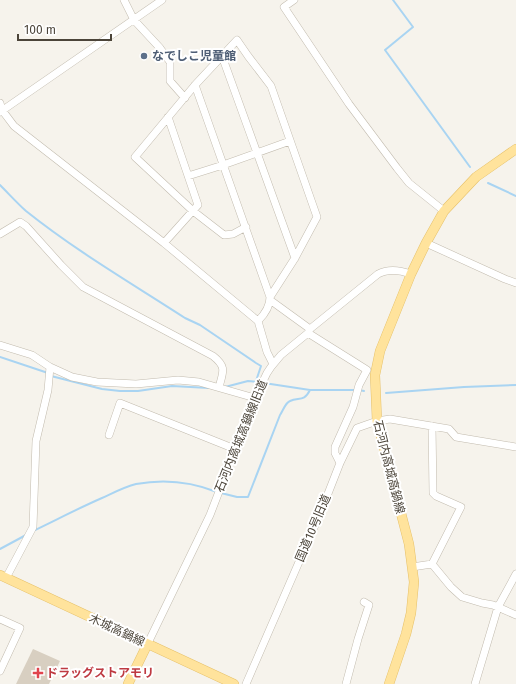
<svg xmlns="http://www.w3.org/2000/svg" width="516" height="684" font-family="'Fira Sans','Noto Sans JP',sans-serif">
  <style>
    .lines { fill: none; stroke-linecap: round; stroke-linejoin: round }
    .stream { stroke: #a9d4f2; stroke-width: 2 }
    .building { fill: #d8cfc1 }
    .minor-casing { stroke: #c2bbae; stroke-width: 8 }
    .major-casing { stroke: #e6c16a; stroke-width: 10 }
    .minor { stroke: #fff; stroke-width: 7 }
    .major { stroke: #ffe39c; stroke-width: 9 }
    .service-dot { fill: #5c6f8a; stroke: #fff; stroke-width: 1.5 }
    .health-dot { fill: #e0444e; stroke: #fff; stroke-width: 1.5 }
    .labels { text-anchor: middle; dominant-baseline: central; stroke-width: 4; stroke-linejoin: round; paint-order: stroke }
    .service-label { font-size: 12px; font-weight: bold; fill: #4e5e75; stroke: #fff; text-anchor: start }
    .street-label { font-size: 12px; fill: #4b4439; stroke: #fff }
    .health-label { font-size: 12px; font-weight: bold; fill: #be3a42; stroke: #fff; text-anchor: start }
  </style>
  <rect width="100%" height="100%" fill="#f6f3ec"/>
  <g class="lines">
    <path class="stream" d="M393,0L413,27L385,50L470,167
      M488,183L516,196
      M0,185C9,194 17,203 26,211C76,251 131,283 185,318L200,325L256,363L261,366L256,381
      M0,357L48,373
      M51,376L102,389L120,391H138L172,386L209,388
      M264,383L310,390H355
      M225,387L248,381L260,382
      M359,390L364,391
      M386,393L464,387L516,385
      M221,493L237,497H248L280,415C283,411 285,403 290,401C299,397 304,402 310,390
      M33,531C56,520 79,508 102,498C113,493 124,487 136,484C163,479 192,482 217,492
      M0,549L26,535"/>
  </g>
  <path class="building" d="M33,649L60,661L49,684H16Z"/>
  <g class="lines">
    <defs>
      <path id="minor" d="M124,0L134,20L160,48L170,62V81L185,98
        M294,0L284,7L349,104L397,168L409,183L444,211
        M222,56L295,258
        M195,85L270,297C270,306 265,314 258,321
        M0,103L2,110L14,126L164,243L258,321L267,352L273,364
        M0,112L162,0
        M188,176L223,165L290,141
        M246,227L233,234L224,235L193,211L135,157L195,85L237,40L248,56L271,86L317,217L295,258L270,297
        M0,234L20,222L26,226L61,265L83,287L213,356C227,367 223,372 219,387
        M164,243L198,205L168,117
        M426,243L505,279L516,283
        M270,300L310,329
        M308,333L367,370L359,385L353,407L335,447V453L340,463
        M0,345L32,355L50,367L72,377L97,382L136,384L178,380L199,382L255,398
        M432,426L433,493L436,496L461,507L432,564
        M109,435L120,403L235,449
        M432,564L451,587L462,597L482,603L493,605L516,615
        M412,567L432,564
        M6,578L33,527L36,441L48,390L50,367
        M0,619L20,628L0,671
        M147,645L210,515L255,398L267,373L271,367L281,355L308,333L310,329L378,274C389,268 400,270 411,274
        M246,684L322,509L340,463L357,428L377,421L390,419L449,429L456,437L516,447
        M346,684L358,639L369,605L364,602
        M475,684L498,607L516,574"/>
      <path id="major" d="M0,575L234,684
        M128,684L147,645
        M389,684L406,634L411,613L414,582L409,544L377,421L375,375L380,351L411,274L426,243L444,211L476,177L516,149"/>
    </defs>
    <use href="#minor" class="minor-casing"/>
    <use href="#major" class="major-casing"/>
    <use href="#minor" class="minor"/>
    <use href="#major" class="major"/>
  </g>
  <circle class="service-dot" cx="144" cy="56" r="4"/>
  <path class="health-dot" d="M36 667h4v4h4v4h-4v4h-4v-4h-4v-4h4z"/>
  <g class="labels">
    <g class="service-label">
      <text x="152" y="56">なでしこ児童館</text>
    </g>
    <g class="street-label">
      <text transform="translate(241 436) rotate(-68)">石河内高城高鍋線旧道</text>
      <text transform="translate(389 467) rotate(76)">石河内高城高鍋線</text>
      <text transform="translate(313 528) rotate(-67)">国道10号旧道</text>
      <text transform="translate(117 630) rotate(25)">木城高鍋線</text>
    </g>
    <g class="health-label">
      <text x="46" y="673">ドラッグストアモリ</text>
    </g>
  </g>
  <path d="M18 34v6h93v-6" fill="none" stroke="#4b4439" stroke-width="2"/>
  <text x="24" y="34" font-size="12" fill="#4b4439" stroke="#ffffff" stroke-width="3" paint-order="stroke">100 m</text>
</svg>
